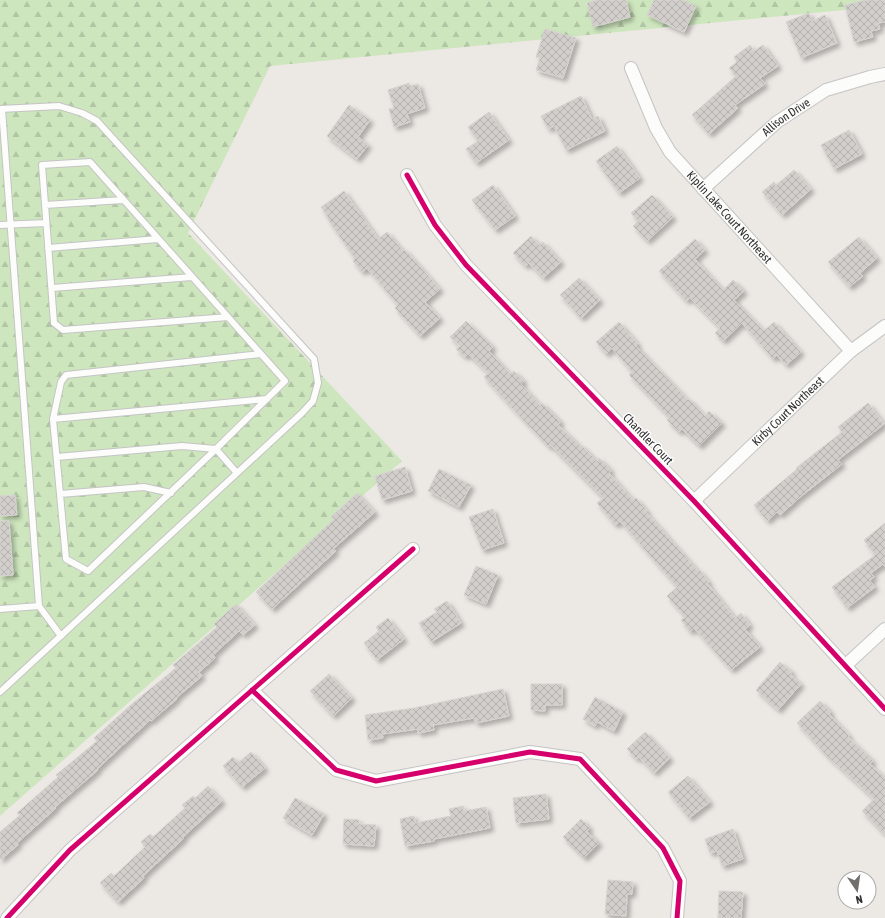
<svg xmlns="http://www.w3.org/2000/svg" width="885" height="918" font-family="'Asap Condensed',sans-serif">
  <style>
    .forest { fill: url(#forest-firs) }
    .building { fill: url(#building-cross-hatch); stroke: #d7d4d0; filter: url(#shadow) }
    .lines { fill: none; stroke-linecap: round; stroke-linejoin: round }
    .lane-casing { stroke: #c5c4c5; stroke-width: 8 }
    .street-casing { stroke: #c5c4c5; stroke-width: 14 }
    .lane { stroke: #fcfcfb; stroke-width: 6 }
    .street { stroke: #fcfcfb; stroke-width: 12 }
    .cycleway-casing { stroke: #fff; stroke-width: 8 }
    .cycleway { stroke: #d6006c; stroke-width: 5 }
    .labels { text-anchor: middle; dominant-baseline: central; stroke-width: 3; stroke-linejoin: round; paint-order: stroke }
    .street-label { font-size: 12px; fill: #2e2e2e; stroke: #fff }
  </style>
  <defs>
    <pattern id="forest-firs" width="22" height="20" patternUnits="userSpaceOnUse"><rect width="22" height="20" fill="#cee6be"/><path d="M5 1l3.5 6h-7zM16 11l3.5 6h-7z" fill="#b1c6a4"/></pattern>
    <pattern id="building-cross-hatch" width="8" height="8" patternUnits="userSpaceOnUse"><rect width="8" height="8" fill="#d1cecb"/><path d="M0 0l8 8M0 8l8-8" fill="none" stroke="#b4b1af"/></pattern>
    <filter id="shadow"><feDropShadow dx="3.5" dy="3.5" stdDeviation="2" flood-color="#0004"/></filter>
  </defs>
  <rect width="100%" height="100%" fill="#ece8e4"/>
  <path class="forest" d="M0,0H885V6L270,66L188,233L402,461L0,816Z"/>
  <path class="building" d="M597,0H626L630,17L593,27L587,3Z
    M654,0H683L696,6L684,32L647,15Z
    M866,0H885V22L878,23L880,29L871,31L873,37L854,42L845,5Z
    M809,13L812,21L825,15L837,43L801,58L786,22Z
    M545,29L576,38L563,78L536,70L540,58L536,57Z
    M750,45L754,51L763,45L778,66L760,78L765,84L735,105L738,108L709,134L692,115L736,76L729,68L737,62L734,57Z
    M409,83L410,86L418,84L425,108L407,114L410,122L394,127L389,109L394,108L388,90Z
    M581,96L592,119L598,116L605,131L566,150L554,126L548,129L541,116Z
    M349,105L370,120L358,137L368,145L357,159L327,136Z
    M489,112L509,140L476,163L466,149L478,141L468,127Z
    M849,130L862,154L834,169L821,145Z
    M617,146L640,178L619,193L596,161Z
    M794,170L811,189L782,215L762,192L774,182L776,185Z
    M493,185L515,216L495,230L472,200Z
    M344,191L378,239L387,232L403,251L405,250L440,289L425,302L440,318L420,336L395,308L398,305L367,268L362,272L353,261L355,259L327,218L328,217L321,207Z
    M652,195L673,217L647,241L633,226L638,221L631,213Z
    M531,236L539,245L543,242L561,262L543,278L529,263L525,266L513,253Z
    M859,237L877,258L860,273L863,276L849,287L828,262Z
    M695,239L705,250L695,259L723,290L733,280L744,291L734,300L764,331L774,322L801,352L786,365L777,355L773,359L742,323L723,341L715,333L720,328L690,298L686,301L659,271Z
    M579,278L600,300L581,318L560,295Z
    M466,321L493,347L489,351L510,374L514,371L524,381L521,384L540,405L542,403L561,422L558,425L580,446L581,445L597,461L599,458L611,470L609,473L633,500L636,498L647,511L646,512L698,571L699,570L709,582L707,583L735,618L741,613L750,625L745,629L760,647L731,670L694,628L690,632L681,620L685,617L667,596L677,587L620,521L615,525L597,503L603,498L550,445L549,447L512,408L484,377L488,373L468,354L465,357L456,349L460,346L450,337Z
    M619,322L638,344L636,346L688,400L689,399L705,416L709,411L722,423L699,446L682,429L679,432L667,420L670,418L629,375L632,372L612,348L606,354L596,342Z
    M868,403L884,424L838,460L842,464L799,498L780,515L777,512L767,521L754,505L797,469L796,468L842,432L838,427Z
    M405,467L412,491L382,500L375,476Z
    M439,469L471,485L459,507L428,491Z
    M357,493L375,512L333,549L336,551L272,609L256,592L334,519L331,517Z
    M15,495L17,515L0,516V496Z
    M493,509L504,543L482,550L469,517Z
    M0,521H9L13,575L0,576Z
    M885,523V567L883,564L871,573L874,577L870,581L875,587L847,608L832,587L875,555L864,540Z
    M476,566L498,575L486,604L464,595Z
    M447,601L461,623L431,642L419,623L437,612L434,609Z
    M236,604L255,625L243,635L239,631L213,655L215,658L199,672L202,676L176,698L177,699L151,721L150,720L97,769L98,770L55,807L56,808L17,843L18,845L0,860V832L20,815L17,813L58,777L56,775L97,741L94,738L133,703L176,668L173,665L217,627L214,624Z
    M388,618L404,639L377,660L364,643L379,631L376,627Z
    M780,662L792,672L790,674L801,684L778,710L756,690Z
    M329,674L352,698L333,716L310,691Z
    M531,684H562V705H545V711L531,710Z
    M503,689L509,716L476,723L474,718L433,725L434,730L418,733V729L382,734L383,738L368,740L365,715L414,708Z
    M595,697L623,712L614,731L597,722L595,726L583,719Z
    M820,701L831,712L829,714L849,735L848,737L873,761L870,764L885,778V835L862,811L874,799L827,756L797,723Z
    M645,732L670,758L654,773L639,757L636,759L627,749Z
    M251,752L265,768L242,787L223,766L233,757L238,763Z
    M688,776L710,802L689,818L668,792Z
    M208,786L222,801L183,837L184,838L143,876L144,878L118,902L100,883L111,873L114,876L145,847L141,842L150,834L153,837L185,808L182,805L193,796L195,798Z
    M546,794L549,819L516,823L513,798Z
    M295,798L324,814L312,835L283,818Z
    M463,806L464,811L486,807L490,828L434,839V841L405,846L400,819L414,816L415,823L451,816L449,809Z
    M344,819L359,820V824L376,825L374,846L343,844Z
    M581,819L590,828L587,831L599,843L584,858L563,837Z
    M733,829L743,859L722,866L717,851L710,853L705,839Z
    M608,880L633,882L632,894H627L626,916L605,914Z
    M719,891L743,892L741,918H718Z"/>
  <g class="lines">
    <defs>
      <path id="lane" d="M0,109L59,106L82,113L97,121L314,359L318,383L313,401L302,413L0,692
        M2,109L39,606
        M45,205L123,200
        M0,225L46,223
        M48,248L158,239
        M52,288L192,277
        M228,317L63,330L54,323L42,165L90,162C147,226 204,290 261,354
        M53,419L267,399
        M57,457L182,446L216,449L285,381L261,354L66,375L61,382L53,419L66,559L88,571L216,449L237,473
        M60,494L144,487L171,493
        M0,609L39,606L61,636"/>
      <g id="street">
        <path id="s1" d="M631,68L656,128L670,152L851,351"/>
        <path d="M407,175L435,225L466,265L694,501L885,709"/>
        <path id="s2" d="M703,189L777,122L826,90L870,77L885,74"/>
        <path id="s3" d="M694,501L851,351L885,326"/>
        <path d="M846,665L885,629"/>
        <path d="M252,690L336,770L376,781L530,752L580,759L663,848L680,881L677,918"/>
        <path d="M7,918L70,850L413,549"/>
      </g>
    </defs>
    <use href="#lane" class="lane-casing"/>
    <use href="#street" class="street-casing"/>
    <use href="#lane" class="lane"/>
    <use href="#street" class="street"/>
    <defs>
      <path id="cycleway" d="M407,175L435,225L466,265L694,501L885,709
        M252,690L336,770L376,781L530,752L580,759L663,848L680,881L677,918
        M7,918L70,850L413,549"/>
    </defs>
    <use href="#cycleway" class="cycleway-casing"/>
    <use href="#cycleway" class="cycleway"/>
  </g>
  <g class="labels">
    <g class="street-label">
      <text stroke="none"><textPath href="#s2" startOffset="110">Allison Drive</textPath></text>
      <text stroke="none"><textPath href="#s1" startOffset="181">Kiplin Lake Court Northeast</textPath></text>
      <text stroke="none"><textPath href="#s3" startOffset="130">Kirby Court Northeast</textPath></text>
      <text transform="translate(648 439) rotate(46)">Chandler Court</text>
    </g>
  </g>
  <g transform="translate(857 890) rotate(167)"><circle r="19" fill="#ffffff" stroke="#ababab"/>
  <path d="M0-3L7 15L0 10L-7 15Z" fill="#706f6e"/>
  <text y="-6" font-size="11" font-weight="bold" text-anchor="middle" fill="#2e2e2e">N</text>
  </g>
</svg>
